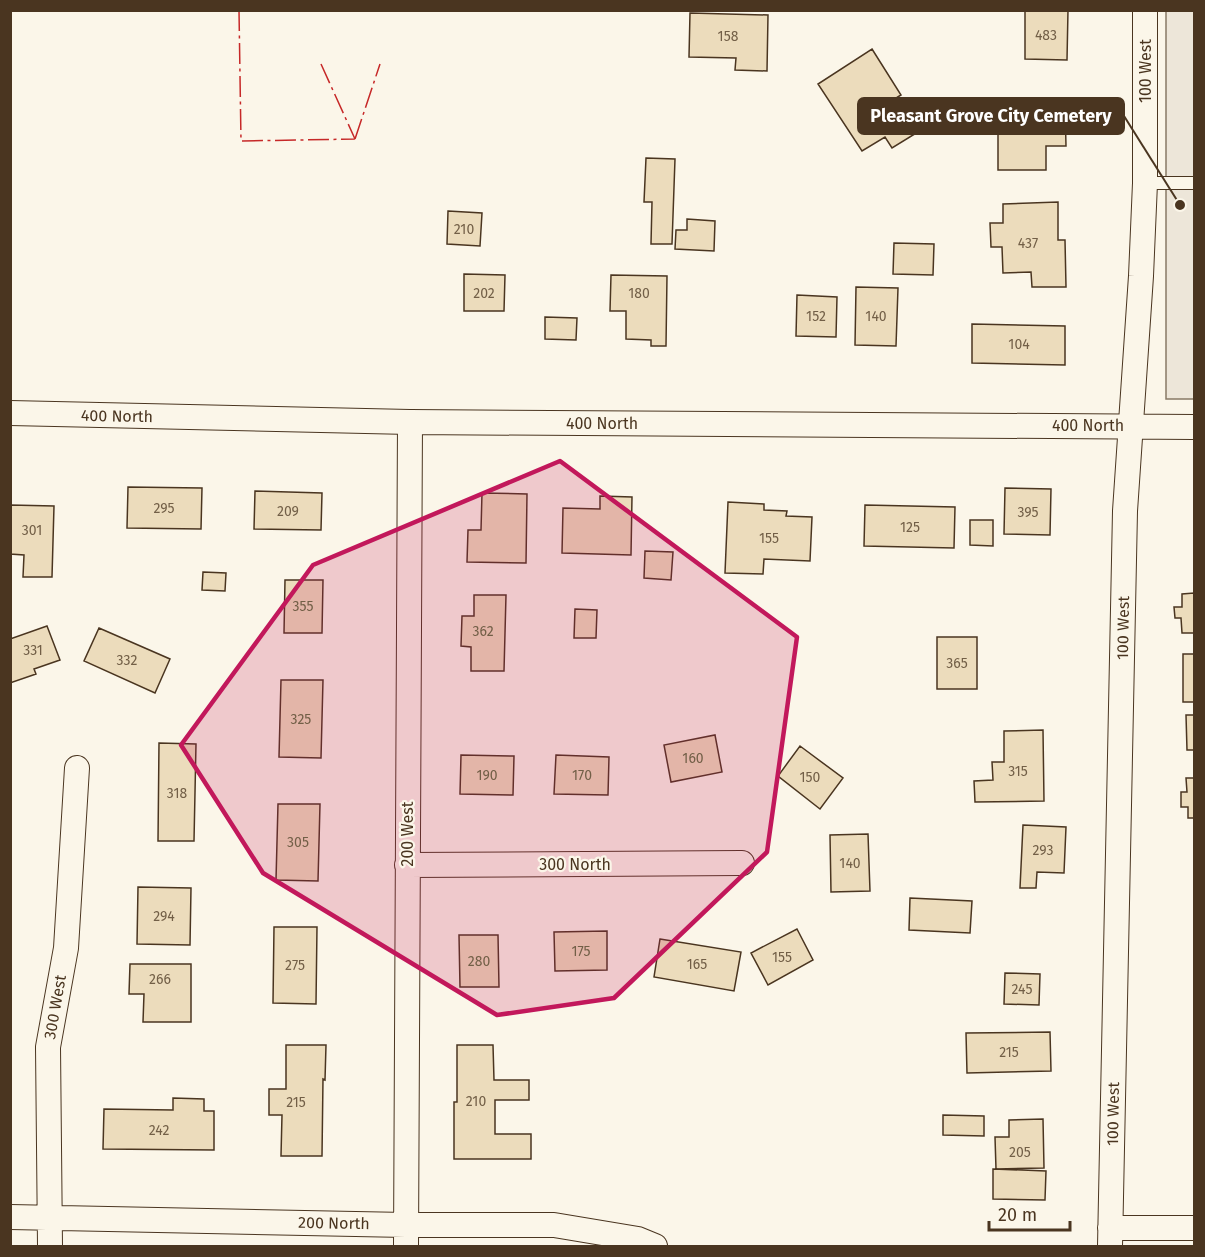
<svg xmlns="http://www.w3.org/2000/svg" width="1205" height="1257" font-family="'Fira Sans',sans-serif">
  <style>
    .green { fill: #ede6d9; stroke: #887966; stroke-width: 1.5 }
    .building { fill: #ecdcbc; stroke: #4a3520; stroke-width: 1.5 }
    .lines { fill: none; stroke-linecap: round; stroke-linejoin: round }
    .lane-casing { stroke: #4a3520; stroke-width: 14 }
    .street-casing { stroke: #4a3520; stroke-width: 26 }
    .lane { stroke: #fbf6e9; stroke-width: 12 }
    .street { stroke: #fbf6e9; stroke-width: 24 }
    .power { stroke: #c62828; stroke-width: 1.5; stroke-dasharray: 21 4.5 3 4.5; stroke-linecap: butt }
    .marked { fill: #c2185b; fill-opacity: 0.2; stroke: #c2185b; stroke-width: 4.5; stroke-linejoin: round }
    .labels { text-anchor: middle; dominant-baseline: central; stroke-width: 4.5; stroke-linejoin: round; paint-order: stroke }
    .number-label { font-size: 14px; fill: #725f47 }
    .street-label { font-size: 16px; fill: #4a3520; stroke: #fbf6e9 }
    .leader { fill: none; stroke: #4a3520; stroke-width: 2 }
    .callout-dot { fill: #4a3520; stroke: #fbf6e9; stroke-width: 2 }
    .callout { fill: #4a3520; stroke: #4a3520; stroke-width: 2 }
    .callout-label { font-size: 18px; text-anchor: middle; font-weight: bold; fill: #fff }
  </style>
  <rect width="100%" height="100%" fill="#fbf6e9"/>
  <path class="green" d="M1166,11H1194V399H1166Z"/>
  <path class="building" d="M1025,10H1068L1067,60L1025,59Z
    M690,13L768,15L767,71L735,70L736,58L689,57Z
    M872,49L901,95L896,98L918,132L892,148L885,137L862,151L818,84Z
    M1065,105L1066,146H1046V170H998V106Z
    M646,158L675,159L672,244H651L652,202H644Z
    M1058,202V240H1065L1066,287H1032L1031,272L1003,273L1002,247H991L990,223H1003V204Z
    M448,211L482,213L480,246L447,244Z
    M687,219L715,221L714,251L675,249L676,230H687Z
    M894,243L934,244L933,275L893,274Z
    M464,274L505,275L504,311H464Z
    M611,275L667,276L666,346H651V340L626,339V311H610Z
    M856,287L898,288L896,346L855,345Z
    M797,295L837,297L836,337L796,336Z
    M545,317L577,318L576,340L545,339Z
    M972,324L1065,326V365L972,363Z
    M128,487L202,488L201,529L127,528Z
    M1005,488L1051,489L1050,535L1004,534Z
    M255,491L322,493L321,530L254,529Z
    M482,493L527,494L526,563L467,562L468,530H481Z
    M600,496L632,497L631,555L562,553L563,508L600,509Z
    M728,502L764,504V510L787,511L786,516L812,517L810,561L764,559L763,574L725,573Z
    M10,505L54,506L52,577H23L24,555L10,554Z
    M865,505L955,507L954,548L864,546Z
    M970,520H993V546L970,545Z
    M645,551L673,552L671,580L644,578Z
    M203,572L226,573L225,591L202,590Z
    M285,580H323L322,633H284Z
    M1194,593V633H1182L1181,618H1175L1174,607H1182V594Z
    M474,595H506L504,671H471V647L461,646L462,616H474Z
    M575,609L597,610L596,638H574Z
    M47,626L60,660L34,669L36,674L10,683V639Z
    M99,628L170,659L155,693L84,661Z
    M937,637H977V689H937Z
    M1183,654H1194V702H1183Z
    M281,680H323L321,758L279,757Z
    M1186,715H1194V750H1187Z
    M1043,730L1044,801L975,802L974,781L993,780L992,762H1004V731Z
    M715,735L722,772L671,782L664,745Z
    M159,743L196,744L194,841H158Z
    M800,746L843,778L820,809L778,776Z
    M461,755L514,756L513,795L460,794Z
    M556,755L609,757L608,795L554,794Z
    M1186,778H1194V818H1188V807H1181V792H1187Z
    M278,804H320L318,881L276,880Z
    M1023,825L1066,827L1064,873L1037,872L1036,888H1020Z
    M868,834L870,891L831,892L830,835Z
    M138,887L191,888L190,945L137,944Z
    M910,898L972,901L970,933L909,930Z
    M274,927H317L316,1004L273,1003Z
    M797,929L813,960L768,985L751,953Z
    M607,931V970L555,971L554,932Z
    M459,935H498L499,987H460Z
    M660,939L741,952L734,991L654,977Z
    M130,964H191V1022H143L144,994H129Z
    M1005,973L1040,974L1039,1005L1004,1004Z
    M1050,1032L1051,1071L967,1073L966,1033Z
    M286,1045H326L325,1080L323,1079L322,1156H281L282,1115H269V1089H286Z
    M457,1045H493L494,1080H529V1100H495V1134H531V1159H454V1102H457Z
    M173,1098L204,1099V1111H214V1150L103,1149L104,1109L173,1110Z
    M943,1115L984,1116V1136L943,1135Z
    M1043,1119L1044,1168L996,1169L995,1137H1009V1120Z
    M993,1169L1046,1171L1045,1200L993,1199Z"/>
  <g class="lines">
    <defs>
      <path id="lane" d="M1145,183H1194"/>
      <path id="street" d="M10,413L410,422L1194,427
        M407,865L742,863
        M10,1217L406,1225H554L638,1239L655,1246
        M1110,1228H1194
        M50,1246L48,1047L66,948L77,768
        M406,1246L410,422
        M1110,1246L1125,511L1141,276L1145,183V10"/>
    </defs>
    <use href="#lane" class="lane-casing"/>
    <use href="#street" class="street-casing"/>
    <use href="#lane" class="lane"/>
    <use href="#street" class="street"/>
    <path class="power" d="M239,10L241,141L355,139
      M321,64L355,139
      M355,139L380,64"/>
  </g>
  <path class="marked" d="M560,461L797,637L767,852L614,998L497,1015L263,873L181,745L313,565Z"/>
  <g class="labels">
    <g class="number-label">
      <text x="1046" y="35">483</text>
      <text x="728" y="36">158</text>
      <text x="464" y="229">210</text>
      <text x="1028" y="243">437</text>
      <text x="484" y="293">202</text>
      <text x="639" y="293">180</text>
      <text x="816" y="316">152</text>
      <text x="876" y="316">140</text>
      <text x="1019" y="344">104</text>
      <text x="164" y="508">295</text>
      <text x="288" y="511">209</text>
      <text x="1028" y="512">395</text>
      <text x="910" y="527">125</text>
      <text x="32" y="530">301</text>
      <text x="769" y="538">155</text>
      <text x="303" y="606">355</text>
      <text x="483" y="631">362</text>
      <text x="33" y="650">331</text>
      <text x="127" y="660">332</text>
      <text x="957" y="663">365</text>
      <text x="301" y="719">325</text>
      <text x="693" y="758">160</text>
      <text x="1018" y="771">315</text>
      <text x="487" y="775">190</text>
      <text x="582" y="775">170</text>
      <text x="810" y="777">150</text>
      <text x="177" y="793">318</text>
      <text x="298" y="842">305</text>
      <text x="1043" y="850">293</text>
      <text x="850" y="863">140</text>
      <text x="164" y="916">294</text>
      <text x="581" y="951">175</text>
      <text x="782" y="957">155</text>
      <text x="479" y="961">280</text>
      <text x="697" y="964">165</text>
      <text x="295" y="965">275</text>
      <text x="160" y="979">266</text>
      <text x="1022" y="989">245</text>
      <text x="1009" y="1052">215</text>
      <text x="476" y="1101">210</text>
      <text x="296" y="1102">215</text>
      <text x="159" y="1130">242</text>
      <text x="1020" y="1152">205</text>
    </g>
    <g class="street-label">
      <text transform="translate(1145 71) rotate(-90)">100 West</text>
      <text transform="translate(117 416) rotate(1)">400 North</text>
      <text x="602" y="423">400 North</text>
      <text x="1088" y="425">400 North</text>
      <text transform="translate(1123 628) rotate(-89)">100 West</text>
      <text transform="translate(407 834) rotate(-90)">200 West</text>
      <text x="575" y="864">300 North</text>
      <text transform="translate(55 1007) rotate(-80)">300 West</text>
      <text transform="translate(1113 1114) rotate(-89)">100 West</text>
      <text transform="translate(334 1223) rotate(1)">200 North</text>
    </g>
  </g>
  <path class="leader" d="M1180 205L1124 116"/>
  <circle class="callout-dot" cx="1180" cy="205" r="6"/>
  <rect class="callout" x="858" y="98" width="266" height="36" rx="6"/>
  <g class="callout-label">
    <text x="991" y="122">Pleasant Grove City Cemetery</text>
  </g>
  <rect width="1205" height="1257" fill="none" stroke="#4a3520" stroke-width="24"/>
  <path d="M989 1221v9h81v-9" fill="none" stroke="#4a3520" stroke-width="3"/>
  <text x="998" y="1221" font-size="18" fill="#4a3520" stroke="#fbf6e9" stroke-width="4.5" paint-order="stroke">20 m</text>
</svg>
